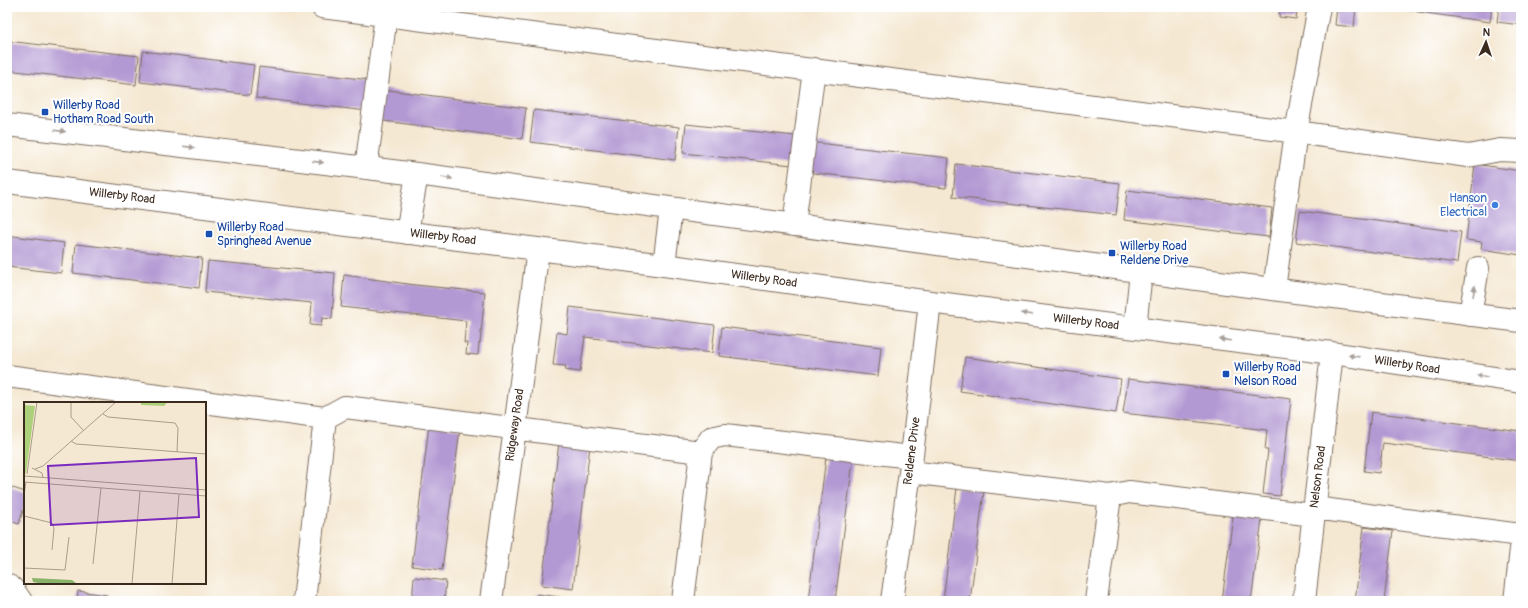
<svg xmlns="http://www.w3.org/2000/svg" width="1528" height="608" font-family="Pangolin,sans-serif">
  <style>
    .building { fill: #b399d3 }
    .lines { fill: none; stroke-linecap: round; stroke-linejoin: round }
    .minor-casing { stroke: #7c6c5d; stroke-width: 24 }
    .minor { stroke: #fff; stroke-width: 22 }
    .oneway { fill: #a79f9a }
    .transit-dot { fill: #1a4fb4; stroke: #fff; stroke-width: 1.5 }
    .shop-dot { fill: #3f7fe0; stroke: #fff; stroke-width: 1.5 }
    .labels { text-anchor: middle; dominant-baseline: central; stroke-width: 4; stroke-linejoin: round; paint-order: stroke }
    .transit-label { font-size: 12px; fill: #164399; stroke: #fff; text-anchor: start }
    .street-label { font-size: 12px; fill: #3b2a1e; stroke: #fff }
    .shop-label { font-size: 12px; fill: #366cbe; stroke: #fff; text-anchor: end }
    .inset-road { fill: none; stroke: #ab9c8a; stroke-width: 1 }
    .view { fill: #7b2cbf; fill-opacity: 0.15; stroke: #7b2cbf; stroke-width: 2 }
    .inset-edge { fill: none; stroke: #3b2a1e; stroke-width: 2 }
  </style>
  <rect width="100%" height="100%" fill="#fff"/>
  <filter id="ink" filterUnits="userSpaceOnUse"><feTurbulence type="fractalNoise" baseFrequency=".025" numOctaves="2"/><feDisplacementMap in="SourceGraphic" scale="8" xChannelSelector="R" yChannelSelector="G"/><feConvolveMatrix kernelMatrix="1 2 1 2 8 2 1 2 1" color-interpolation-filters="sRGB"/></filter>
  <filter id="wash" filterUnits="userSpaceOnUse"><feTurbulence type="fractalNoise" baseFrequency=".012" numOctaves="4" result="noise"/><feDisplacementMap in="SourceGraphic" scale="16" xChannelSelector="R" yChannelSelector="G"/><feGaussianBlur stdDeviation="0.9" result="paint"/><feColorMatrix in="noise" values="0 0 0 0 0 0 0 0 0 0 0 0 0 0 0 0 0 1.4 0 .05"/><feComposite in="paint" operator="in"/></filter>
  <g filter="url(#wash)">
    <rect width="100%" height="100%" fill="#f5e8d2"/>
    <g id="blocks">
      <path class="building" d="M1280,7H1298L1296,19L1279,17Z
        M1337,7H1356L1354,27L1335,25Z
        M1383,7H1492L1490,22Z
        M1499,7H1521V25L1497,22Z
        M7,41L139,56L136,85L7,70Z
        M143,51L254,65L250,95L140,82Z
        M259,67L370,80L367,111L256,98Z
        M380,89L526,108L522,139L376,120Z
        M534,110L679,127L675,160L530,142Z
        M686,124L795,136L792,165L683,153Z
        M809,142L949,158L946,188L805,172Z
        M956,164L1120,183L1116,215L953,197Z
        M1475,164L1521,171V255L1481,249L1482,242L1466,240Z
        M1127,190L1272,208L1269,237L1124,220Z
        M1300,211L1461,232L1457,263L1296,242Z
        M7,235L64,243L61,273L7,267Z
        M76,244L202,258L199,288L73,273Z
        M208,261L335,273L332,319L322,318L321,326L310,325L312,303L205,292Z
        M344,275L415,285L485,292L480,343H479L478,355L466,354L467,343H464L466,321L341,307Z
        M570,307L715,325L712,353L585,337L580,372L565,370L566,366L553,365L557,332L567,334Z
        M722,327L881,347L878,376L719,356Z
        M965,357L1121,379L1116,413L960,391Z
        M1128,379L1291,399L1280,496L1263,494L1268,450H1265L1267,430L1123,413Z
        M1371,412L1521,431V461L1383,443L1379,473L1364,471Z
        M429,425L460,429L442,570L412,566Z
        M559,442L590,446L573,589L542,585Z
        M826,457L853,461L835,601H808Z
        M7,486L25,492V504L19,524L7,520Z
        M957,488L984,491L970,601H943Z
        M1233,515L1262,519L1251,601H1222Z
        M1364,527L1393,531L1384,601H1355Z
        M414,577L446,581L444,601H412Z
        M78,591L107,595L106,601H77Z
        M537,594L567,598V601H536Z"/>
    </g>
  </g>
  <g filter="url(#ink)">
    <use href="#blocks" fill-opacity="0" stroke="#7c6c5d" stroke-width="1"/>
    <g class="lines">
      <defs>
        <path id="minor" d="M322,7L1296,132L1468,156L1500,150L1521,151
          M7,125L417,174L1249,286L1521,321
          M366,168L386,15
          M7,182L664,265L930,302L1332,353L1521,382
          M794,225L814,69
          M407,233L417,174
          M664,265L671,209
          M1274,289L1296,132L1319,7
          M1470,315L1478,268
          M1135,328L1141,272
          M7,376L325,418L345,407L701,452L711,438L725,435L911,457
          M910,472L1110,496L1129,492L1313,515
          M1314,508L1521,535
          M7,585L12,588L21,601
          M304,601L325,418
          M491,601L515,429L538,249
          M683,601L701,452
          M892,601L910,472L930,302
          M1096,601L1110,496
          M1304,601L1332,353
          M1515,601L1521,549"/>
      </defs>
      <use href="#minor" class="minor-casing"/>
      <use href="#minor" class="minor"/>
    </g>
    <defs><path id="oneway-solid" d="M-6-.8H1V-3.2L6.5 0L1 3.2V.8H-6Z"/></defs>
    <g class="oneway">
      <use href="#oneway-solid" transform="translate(60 131) rotate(7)"/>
      <use href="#oneway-solid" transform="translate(189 147) rotate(7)"/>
      <use href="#oneway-solid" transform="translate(318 162) rotate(7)"/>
      <use href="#oneway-solid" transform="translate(447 178) rotate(8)"/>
      <use href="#oneway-solid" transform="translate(1474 291) rotate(-80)"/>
      <use href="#oneway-solid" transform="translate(1027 314) rotate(-173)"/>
      <use href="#oneway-solid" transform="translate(1225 340) rotate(-173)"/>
      <use href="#oneway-solid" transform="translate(1354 356) rotate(-171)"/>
      <use href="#oneway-solid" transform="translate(1482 376) rotate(-171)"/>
    </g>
  </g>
  <g class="transit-dot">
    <rect x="41" y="108" width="8" height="8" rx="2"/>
    <rect x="205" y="230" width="8" height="8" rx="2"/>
    <rect x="1108" y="249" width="8" height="8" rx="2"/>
    <rect x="1222" y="370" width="8" height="8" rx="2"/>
  </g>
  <circle class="shop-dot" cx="1495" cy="205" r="4"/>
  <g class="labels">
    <g class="transit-label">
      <text x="53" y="105">Willerby Road<tspan x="53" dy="14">Hotham Road South</tspan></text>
      <text x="217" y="227">Willerby Road<tspan x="217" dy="14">Springhead Avenue</tspan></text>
      <text x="1120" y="246">Willerby Road<tspan x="1120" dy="14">Reldene Drive</tspan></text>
      <text x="1234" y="367">Willerby Road<tspan x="1234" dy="14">Nelson Road</tspan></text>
    </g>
    <g class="street-label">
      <text transform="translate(122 196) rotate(7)">Willerby Road</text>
      <text transform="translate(443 237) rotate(7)">Willerby Road</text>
      <text transform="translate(764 279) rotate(8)">Willerby Road</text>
      <text transform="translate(1086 322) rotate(7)">Willerby Road</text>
      <text transform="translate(1407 365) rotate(9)">Willerby Road</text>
      <text transform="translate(515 425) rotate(-82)">Ridgeway Road</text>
      <text transform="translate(912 451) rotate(-83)">Reldene Drive</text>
      <text transform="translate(1318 477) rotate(-83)">Nelson Road</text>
    </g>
    <g class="shop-label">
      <text x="1487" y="198">Hanson<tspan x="1487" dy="14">Electrical</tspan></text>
    </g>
  </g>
  <g transform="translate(24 402)">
    <rect width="182" height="182" fill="#f5e8d2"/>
    <path d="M117,0H142V2L140,4L117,3ZM0,3L11,4L2,71H0Z" fill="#add17a"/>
    <path d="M8,176L48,178L52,181L18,182L9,180Z" fill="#8ab36a"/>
    <path class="inset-road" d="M47,0V15L60,29M79,12L84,15L151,21L154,26L153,50M47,39L52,42L182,52M8,66L18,71L19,76M11,67L19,64L92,0M3,72L13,0M0,74L182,88M0,80L182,94M0,93L2,80M0,114L28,121L30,126L28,148M69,162L77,86M0,166L41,168L45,135M108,182L116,89M148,182L155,92"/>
    <path class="view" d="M172,56L175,115L27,123L24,64Z"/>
    <rect width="182" height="182" class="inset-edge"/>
  </g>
  <rect width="1528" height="608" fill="none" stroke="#fff" stroke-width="24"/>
  <g transform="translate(1486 42) rotate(3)" stroke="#ffffff" stroke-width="3" paint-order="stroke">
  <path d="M0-3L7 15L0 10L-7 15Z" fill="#3b2a1e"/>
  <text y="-6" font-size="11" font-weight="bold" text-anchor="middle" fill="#3b2a1e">N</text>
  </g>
</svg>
